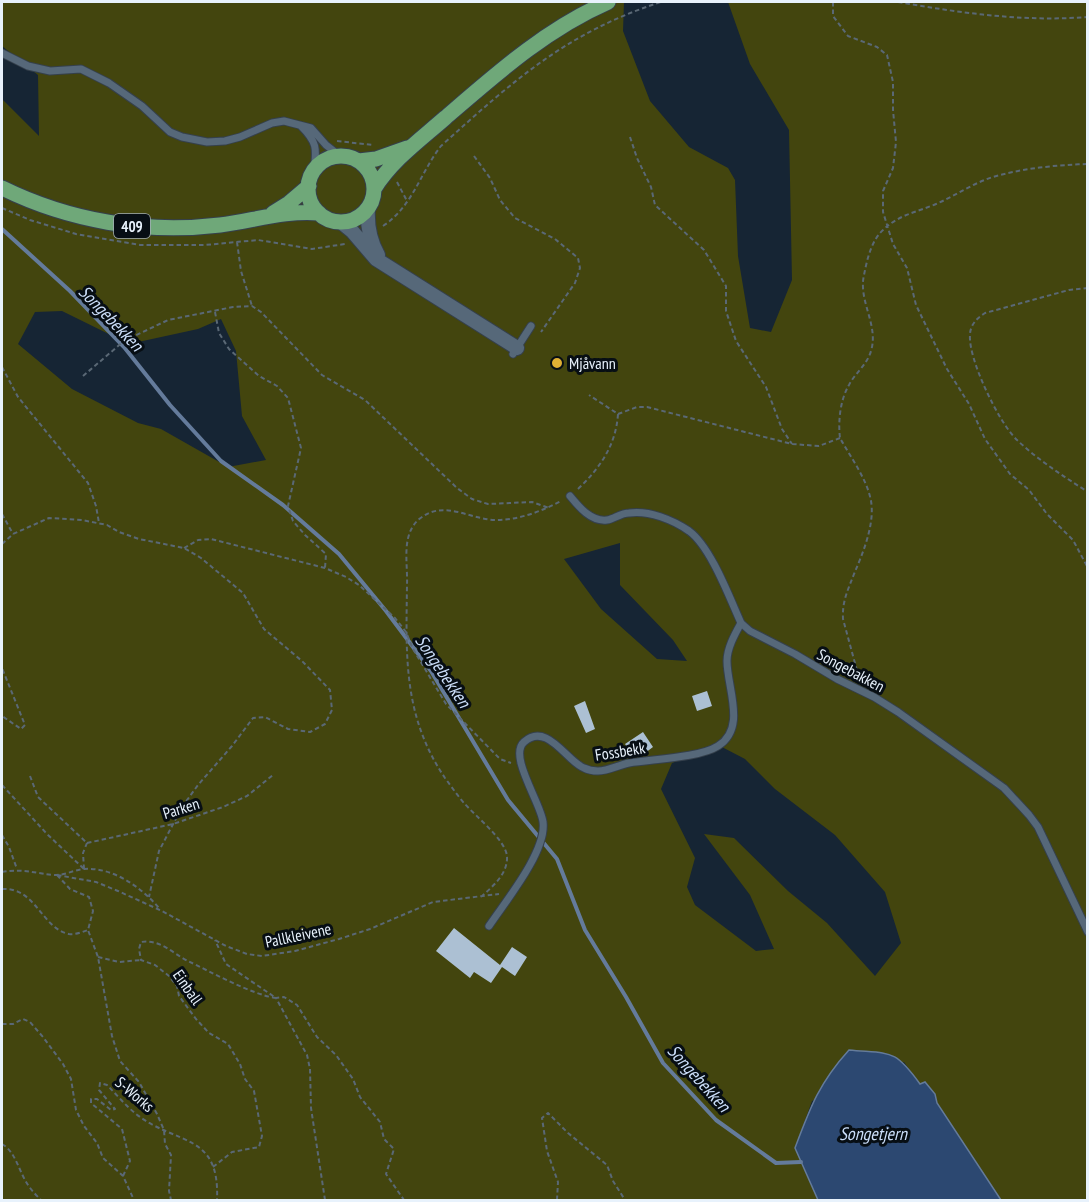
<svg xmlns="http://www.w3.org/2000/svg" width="1089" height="1202" font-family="'PT Sans Narrow',sans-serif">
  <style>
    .green { fill: #43450e; fill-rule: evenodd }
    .water { fill: #2c4871; stroke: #647b9b; stroke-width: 1.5 }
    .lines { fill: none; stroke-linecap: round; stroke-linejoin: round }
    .stream { stroke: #647b9b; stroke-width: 4 }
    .building { fill: #acc0d3 }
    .service-casing { stroke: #35404c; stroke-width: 9 }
    .minor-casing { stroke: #35404c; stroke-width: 16 }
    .primary-casing { stroke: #35404c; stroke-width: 17 }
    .path { stroke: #5a6875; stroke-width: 2; stroke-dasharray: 4.5 3; stroke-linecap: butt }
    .service { stroke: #566879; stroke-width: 7 }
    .minor { stroke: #566879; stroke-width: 14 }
    .primary { stroke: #6fa879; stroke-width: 15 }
    .poi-dot { fill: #e0b034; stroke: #070e14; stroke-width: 2 }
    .labels { text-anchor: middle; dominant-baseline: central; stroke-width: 6; stroke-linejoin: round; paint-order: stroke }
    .shield { fill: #070e14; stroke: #a4aeb6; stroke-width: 1.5 }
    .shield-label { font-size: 15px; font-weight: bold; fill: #e8f2fc }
    .poi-label { font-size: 16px; fill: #e8f2fc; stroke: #070e14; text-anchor: start }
    .street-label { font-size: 16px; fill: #e8f2fc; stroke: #070e14 }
    .water-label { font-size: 18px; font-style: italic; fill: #cbdef9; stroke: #070e14 }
  </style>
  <rect width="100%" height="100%" fill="#162534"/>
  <path class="green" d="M2,2H624L623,31L650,101L689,147L728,168L735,180L738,256L750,328L771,332L792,280L789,130L750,64L728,2H1087V1200H1001L937,1103L935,1094L920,1085L904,1062L812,1101L795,1148L818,1200H2V99L39,136L38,75L2,46ZM62,311L129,344L198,329L221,319L236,351L242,416L266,460L228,467L161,429L138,423L72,389L18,344L35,312ZM620,543V585L673,640L687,661L657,659L601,609L564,559ZM720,746L745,759L775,789L835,835L885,892L901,943L875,976L827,923L788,891L734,838L704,834L750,895L774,949L756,951L695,905L687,887L695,858L661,789L672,763Z"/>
  <path class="water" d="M849,1050C891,1054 894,1048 920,1084L925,1082L935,1094L937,1103L1001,1200H818L795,1148C810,1108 819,1083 849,1050Z"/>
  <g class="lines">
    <path class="stream" d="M2,229L70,291L124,347L170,405L221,461L283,505L339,554L386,611L431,671L508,800L557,859L585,930L626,997L663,1063L716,1120L776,1163L801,1162"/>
  </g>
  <path class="building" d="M707,691L712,706L697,711L692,696Z
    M585,701L595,729L586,733L574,706Z
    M643,732L653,747L641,756L634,757L625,744Z
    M454,928L500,965L512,947L527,957L515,976L502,967L491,983L474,972L470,978L436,951Z"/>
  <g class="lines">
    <defs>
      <path id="service" d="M2,53L28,66L50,71L81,69L109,83L142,106L170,132L182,137L207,142L225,141L240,137L272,123L284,121L311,128L326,145L340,156
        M301,126C317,142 317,148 314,171
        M513,354L531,326
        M570,496C579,507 591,522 607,520C614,519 621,513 629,513C649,510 673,520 689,531C711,547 730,599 741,623L750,631L795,654L837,679L874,697L898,712L1004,788L1029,815L1038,827L1088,932
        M489,926C505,902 547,851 543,822C541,803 508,756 524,742C547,721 567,762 584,768C588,770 594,771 598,771C608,771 619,765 629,763C652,759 699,758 718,746C747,728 727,688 727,661C727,648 735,634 741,623"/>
      <path id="minor" d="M368,208C367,224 370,241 378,255
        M341,222L352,231L376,259L517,348"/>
      <path id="primary" d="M308 189a33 33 0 1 1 66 0a33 33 0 1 1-66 0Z
        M359,161L376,159L407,148
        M2,188C69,221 145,234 220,225C253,221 285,210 319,213
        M374,189C392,160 420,140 445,118C496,74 546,29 608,2
        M273,213L289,203L309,186"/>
    </defs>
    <use href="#service" class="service-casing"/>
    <use href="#minor" class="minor-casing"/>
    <use href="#primary" class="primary-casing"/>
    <path class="path" d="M833,2V16L848,36L877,47L887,55L893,82V110L896,142L893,168L883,191V212L893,244L907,268L916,305L947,369L969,404L985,439L1010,474L1029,490L1047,514L1073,540L1088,568
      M898,2C961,13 1023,22 1088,17
      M630,137L637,158L651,187L655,205L704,250L726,286V311L736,341L766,387L782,429L792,444
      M337,141L373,145
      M474,156L490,178L500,200L515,218L555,239L578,258L580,268L575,283L541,332
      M397,182L407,201
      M2,208L30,220L76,234L140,245H205L258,240L312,249L345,244
      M383,226C413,206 420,173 441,146C513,81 567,32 661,2
      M237,242L241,271L252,306
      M1088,288L1069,290L985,313C977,318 970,325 970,335C968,359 999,423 1017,440C1038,460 1063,476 1088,492
      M215,312L219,333L229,349L259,376L277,386L288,398L301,448L288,506L293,521L305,535L326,554L325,568
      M2,367L18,397L88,483L96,506L99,523
      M83,376L124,341L168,320L233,307L252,306L261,312L322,375L365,400L457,488L472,499L488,504L532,502L549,508
      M618,414L637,407H647L792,444L819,446L840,438
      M578,489C600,468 616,445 618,414L589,395
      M2,514L13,534
      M2,544L13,534L49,518L82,520L107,525L119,532L139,539L184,548L201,558L243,593L264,629L302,661L330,690L332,710L325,724L310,732L288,729L265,717L253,718L232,746L198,785L182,807L159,851L149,897
      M184,548L198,540L211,539L325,568L346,577L359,585L395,618L406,632L413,649L446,704L500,759L511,763
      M2,632V668L25,725L21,729L2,716
      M859,678L843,619C842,601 848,590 854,574C863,553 875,524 871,501C867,479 851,458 840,438C838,422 840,400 849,385C855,373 867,365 871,351C879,325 858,301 864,275C867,260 871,241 883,230C898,215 917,212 936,204C955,196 973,183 993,177C1024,168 1056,165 1088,164
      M30,776L38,797L87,843
      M2,785L47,834L84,869
      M2,835L9,847L17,869
      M87,843L173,824L223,807L247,796L273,775
      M84,869L83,853L87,843
      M2,872C24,868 36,874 56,875C65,875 74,870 84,869C113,867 141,887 159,908
      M57,875L96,882L118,891L162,911L226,946L247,954L262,956L295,951L339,939L370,929L433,902L499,894
      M57,875L70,889L89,897L93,911L88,930L98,957L112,1036L120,1061L139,1082L157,1114L164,1130L165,1144L171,1155L169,1191L171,1200
      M2,889C36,887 41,928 69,934C75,935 82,932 88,930
      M481,897C493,886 508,874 507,856C505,839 475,816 464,803C457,795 451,786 445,778C403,716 406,656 407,585C408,562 400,532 422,517C446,500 471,520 496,520C519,520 542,511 561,501
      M98,957L119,962L141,960
      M2,1024H13L23,1019L30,1022L43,1037L63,1064L71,1079L76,1110L84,1126L97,1143L103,1158L123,1176L134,1200
      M2,1144C16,1152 19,1172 28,1185C32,1191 37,1196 41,1200
      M213,1167L232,1152L259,1147L262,1136L254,1091L245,1079L240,1064L228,1044L209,1033L196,1019L179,996L177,986L169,976L155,965L141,960L139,949L141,942C160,939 172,953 188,961C211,972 253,995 276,998L226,964L215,940
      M123,1176L130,1161L122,1129L91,1103V1099H97L111,1110L115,1109L99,1090L100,1083L107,1085C116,1094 126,1106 136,1114C177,1146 220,1132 217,1200
      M325,1200L311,1108L310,1069L307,1055L276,998L284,997L297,1005L317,1037L336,1055L353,1079L360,1097L380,1122L384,1139L394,1149L386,1174L404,1200
      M557,1200L558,1182L547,1151L542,1118L548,1113L568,1133L607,1165L613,1181L625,1200"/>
    <use href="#service" class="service"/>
    <use href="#minor" class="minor"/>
    <use href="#primary" class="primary"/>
  </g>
  <circle class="poi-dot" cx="557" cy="363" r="6"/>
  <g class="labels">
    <rect class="shield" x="114" y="214" width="36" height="24" rx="4.5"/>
    <g class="shield-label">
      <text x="132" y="226">409</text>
    </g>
    <g class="poi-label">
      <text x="569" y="363">Mjåvann</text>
    </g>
    <g class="street-label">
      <text transform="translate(851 670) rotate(28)">Songebakken</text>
      <text transform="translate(620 751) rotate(-9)">Fossbekk</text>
      <text transform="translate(181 808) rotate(-17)">Parken</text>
      <text transform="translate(298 935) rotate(-12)">Pallkleivene</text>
      <text transform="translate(188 987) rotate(55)">Einball</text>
      <text transform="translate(135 1094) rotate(40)">S-Works</text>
    </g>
    <g class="water-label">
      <text transform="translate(111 318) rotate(46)">Songebekken</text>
      <text transform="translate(443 671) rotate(56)">Songebekken</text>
      <text transform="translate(699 1078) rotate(48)">Songebekken</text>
      <text x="873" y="1133">Songetjern</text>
    </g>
  </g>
  <rect width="1089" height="1202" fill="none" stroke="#e8f2fc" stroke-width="6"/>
</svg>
